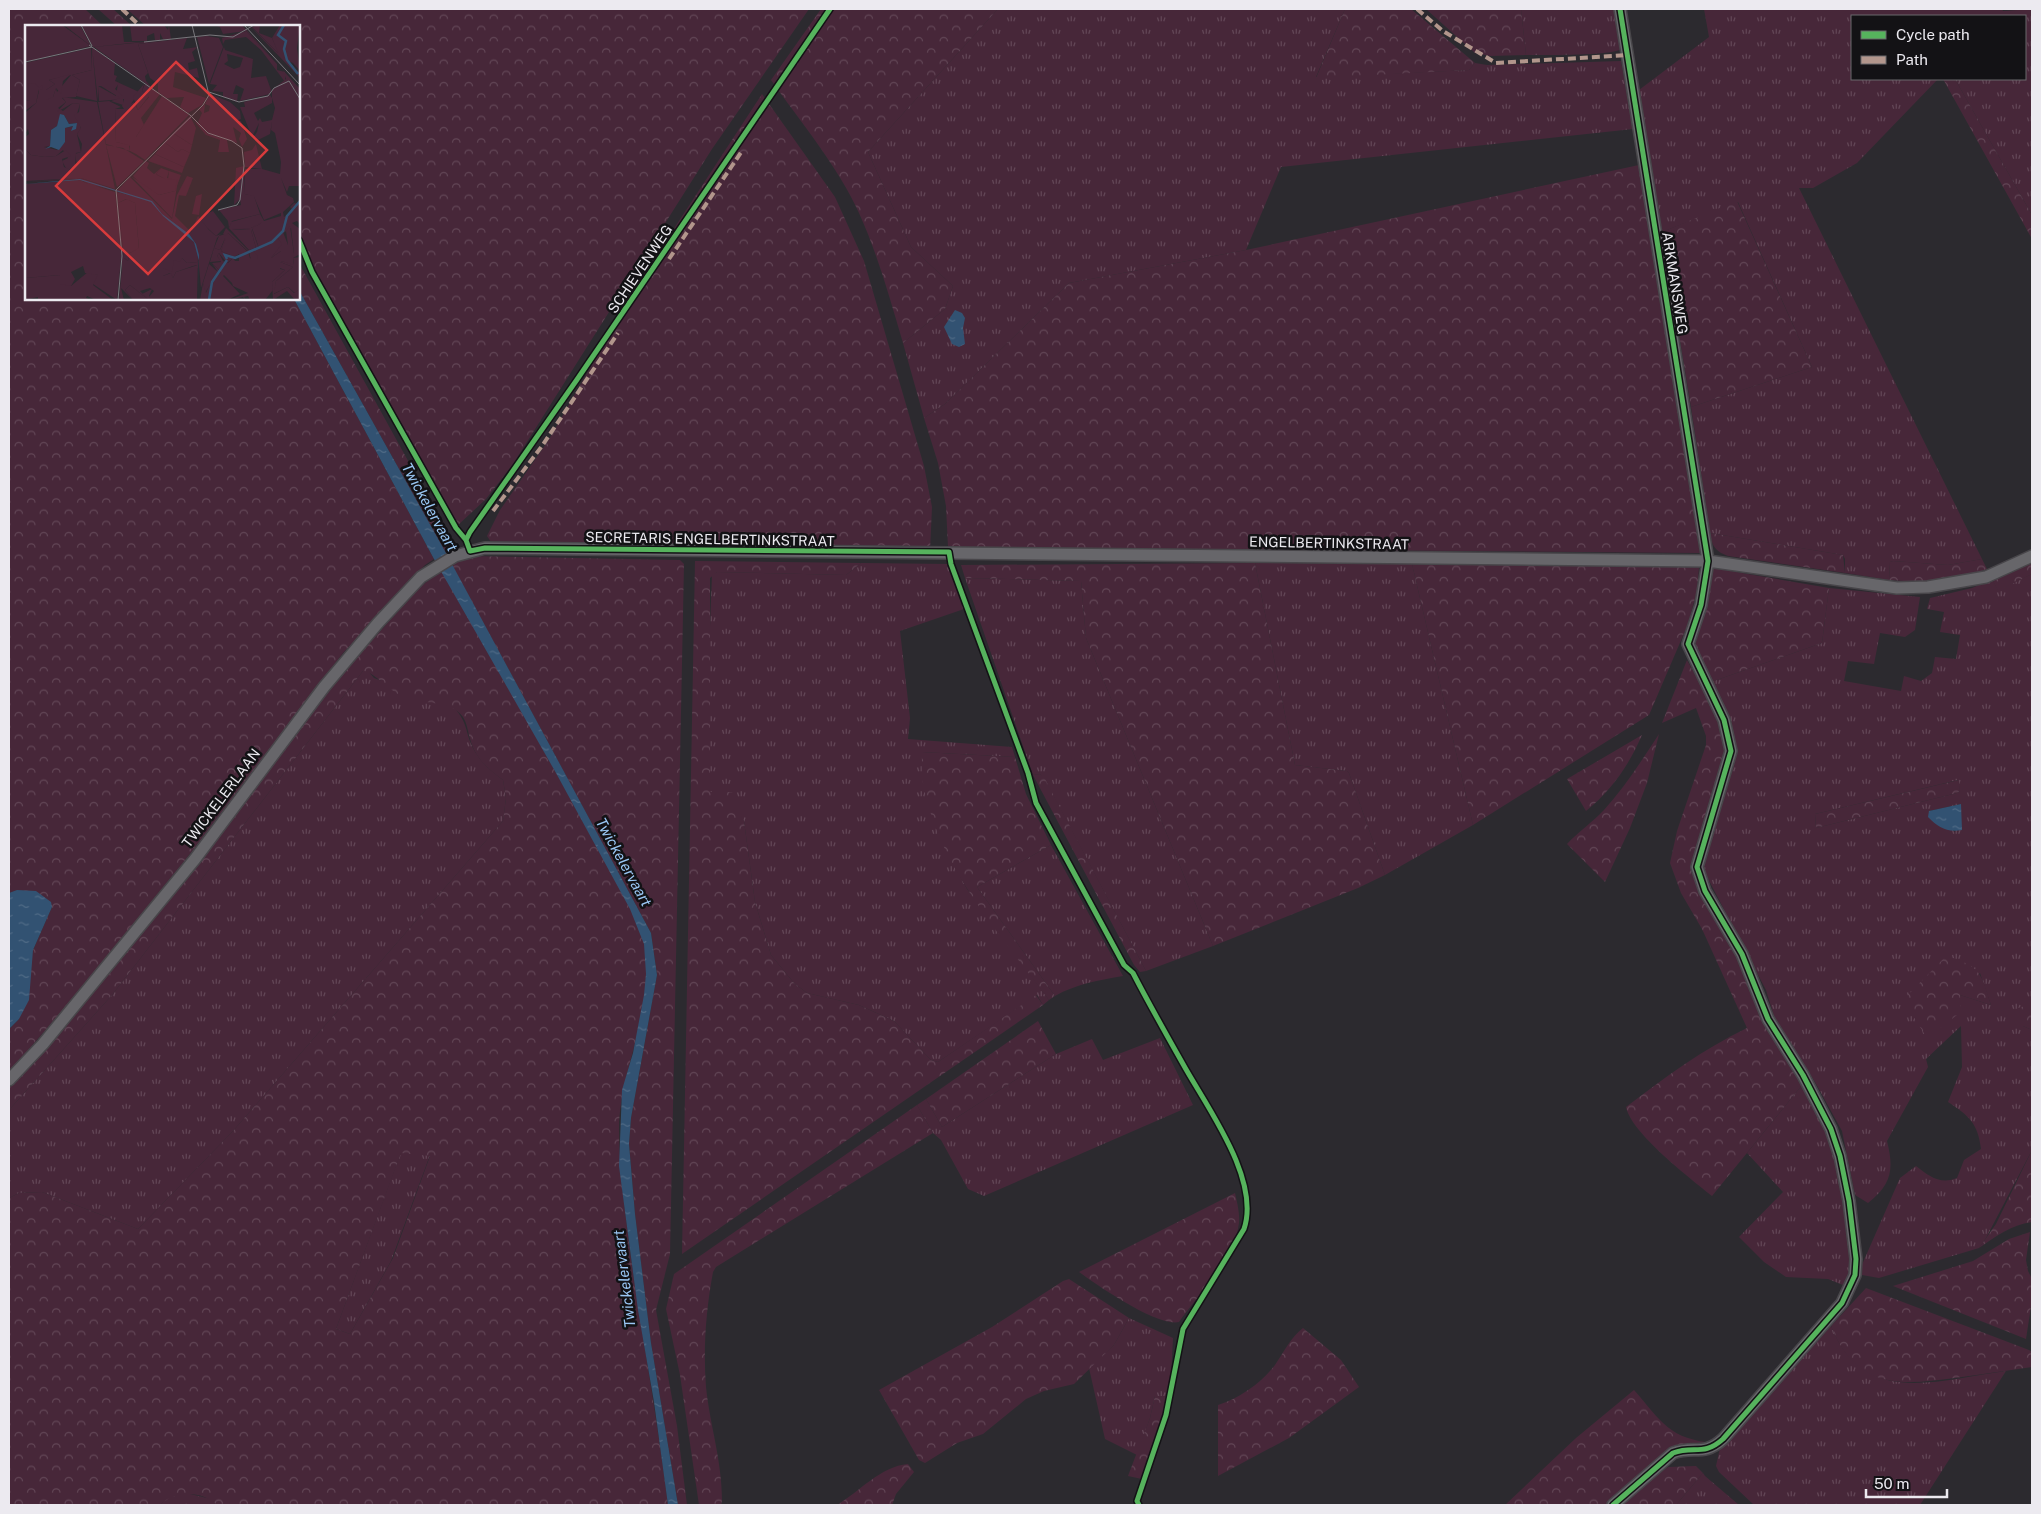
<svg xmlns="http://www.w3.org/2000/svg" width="2041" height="1514" font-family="'Public Sans',sans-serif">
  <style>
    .grass { fill: url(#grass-tufts); fill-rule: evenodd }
    .forest { fill: url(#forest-crowns); fill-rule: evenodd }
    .water { fill: url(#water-ripples) }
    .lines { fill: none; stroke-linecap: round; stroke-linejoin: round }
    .minor-casing { stroke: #48464a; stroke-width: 14 }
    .minor { stroke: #67666a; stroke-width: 11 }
    .quiet { stroke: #b2968c; stroke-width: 4; stroke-dasharray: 8 4; stroke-linecap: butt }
    .cycleway-casing { stroke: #131215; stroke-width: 8 }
    .cycleway { stroke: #56b35d; stroke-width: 5 }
    .labels { text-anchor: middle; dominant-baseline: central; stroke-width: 5; stroke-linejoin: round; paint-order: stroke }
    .street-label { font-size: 14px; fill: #eceaf0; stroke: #131215 }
    .water-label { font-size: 15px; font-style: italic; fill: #99c6f3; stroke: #131215 }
    .inset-river { fill: none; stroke: #325272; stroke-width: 2.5 }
    .inset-road { fill: none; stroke: #79777c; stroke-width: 1 }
    .view { fill: #d83b3c; fill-opacity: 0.15; stroke: #d83b3c; stroke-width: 2.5 }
    .inset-edge { fill: none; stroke: #eceaf0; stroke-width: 2.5 }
  </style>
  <defs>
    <pattern id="grass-tufts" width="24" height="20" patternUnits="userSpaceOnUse" patternTransform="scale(1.25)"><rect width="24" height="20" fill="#472739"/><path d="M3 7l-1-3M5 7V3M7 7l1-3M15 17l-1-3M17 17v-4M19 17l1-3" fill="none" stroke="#624656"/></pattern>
    <pattern id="forest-crowns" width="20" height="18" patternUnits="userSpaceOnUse" patternTransform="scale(1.25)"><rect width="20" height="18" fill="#472739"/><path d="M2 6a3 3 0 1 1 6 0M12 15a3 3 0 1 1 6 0" fill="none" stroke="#624656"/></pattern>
    <pattern id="water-ripples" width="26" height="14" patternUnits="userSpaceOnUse" patternTransform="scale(1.25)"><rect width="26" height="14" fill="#325272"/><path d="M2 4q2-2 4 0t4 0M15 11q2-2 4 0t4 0" fill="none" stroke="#506b86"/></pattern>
  </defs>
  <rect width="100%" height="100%" fill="#2c2a2f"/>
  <path class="grass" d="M998,9H1345L1316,77L1469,70L1475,63L1487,65L1621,61L1633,129L1281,167L1246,250L1069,283L945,404L924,418L903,343L945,309L953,286L911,247L868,152Z
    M1521,9H1614L1621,49C1613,56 1541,55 1526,55Z
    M1704,9H2002L2003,11L2032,9V215L1955,79H2025V16H1852V79H1938L1857,163L1813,188H1799L1982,559L1948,565L1893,561L1890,562L1889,580L1845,573V559L1843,555L1710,533L1691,407L1812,367L1738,202L1662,232L1639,90L1709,37Z
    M861,563L949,564L964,609L900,631L910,718L908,739L1012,747L1015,757L922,752L950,858L967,889L1049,1000L1043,1005L1037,995L938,1062L931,1060L894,1021L859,1005L807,993L794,983L771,955L755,902L744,821L710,792L709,653L712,575L717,572L846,575Z
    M1255,563L1412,564L1473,825L1385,875L1349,773L1347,771L1295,765Z
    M2032,574V1006H2025L2023,1026L2032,1030V1150L1986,1238L1979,1248L1879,1278L1862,1275L1861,1267L1900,1178L1916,1166C1929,1176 1940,1185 1957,1178L1964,1160L1981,1149C1978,1123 1969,1116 1948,1102L1962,1067L1961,1026L1926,1059L1928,1067L1887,1141C1894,1169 1892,1184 1868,1203L1855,1195L1842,1131L1815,1082L1774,1016L1766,990L1703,869L1735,761V750L1711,682L1822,643L1829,588L1920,597L1915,630L1905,637L1880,633L1874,664L1848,661L1844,681L1901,691L1904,676L1921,681L1932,673L1935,657L1956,659L1960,635L1940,632L1944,612L1927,609L1930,598L1972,588L1992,579L1998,590ZM1958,780L1960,791L1957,793L1816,828L1815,814ZM1961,804L1955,832L1929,811ZM1980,973L1991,1005L1960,995Z
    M965,578L1081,581L1086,638L1213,946L1146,971L1044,778L1040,774L1033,775Z
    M363,671H368L374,678L454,708C468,722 465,732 473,748C480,762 491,771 503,780L506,798L503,821L233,1131L138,1229L42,1192L19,1193L9,1198V1110L112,995Z
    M1051,845L1123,976C1099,980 1076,984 1055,996L977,887Z
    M1160,1038L1193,1105L984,1196L968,1189L941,1140L933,1133L917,1105L926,1099L942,1127L1056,1054L1092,1039L1103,1060Z
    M1803,1084C1833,1131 1846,1187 1850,1242C1851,1258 1852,1272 1848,1287L1828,1279L1786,1277L1764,1262L1739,1237L1783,1192L1747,1153Z
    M401,1152L430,1155L391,1261L350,1334L336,1329Z
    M1129,1318L1173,1338L1170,1396H1155L1150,1418L1137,1455L1105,1439L1089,1368L1114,1345Z
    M1831,1326C1864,1408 1937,1380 2006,1371L1920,1505H1754L1719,1472L1716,1466L1720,1448Z
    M1703,1473L1705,1476L1739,1505H1676Z
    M186,1493L211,1499L217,1505H160L168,1497Z"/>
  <path class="forest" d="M9,9H85L103,26H26V299H294L434,559L425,565L343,653L186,859L75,996L9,1072V1029L19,1019L33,950L52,907L18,890L9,893Z
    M98,9H113L132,26H117Z
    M127,9H809L712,149L513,464L486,499L457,526L302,247L299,234V26H146Z
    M821,9H998L868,152L911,247L953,286L945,309L903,343C890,299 878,255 859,213C839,168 800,121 771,80Z
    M1345,9H1411L1475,63L1469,70L1316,78Z
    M1426,9H1521L1526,55L1490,56L1475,53Z
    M1943,79H1955L2032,215V239Z
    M762,94L835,197L864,261L924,466L932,507L930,551L491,542L487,536L500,510L548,441L641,279Z
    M1639,165L1700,553L948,547L946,506L938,463L924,418L945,404L1069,283L1246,250Z
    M1737,201L1812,367L1691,407L1662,232Z
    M299,263L455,546L446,553L299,290Z
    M1710,533L1843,555L1845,573L1728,556C1715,551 1712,546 1710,533Z
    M467,556L680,560L684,564L670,1254L656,1310L677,1426L687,1505H678L651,1343L635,1214L629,1144L631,1118L657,975L651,933L452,565Z
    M2032,558V574L1998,591L1992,579Z
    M1982,559L1987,569C1955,582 1923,583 1889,580L1890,562L1893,561L1948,565Z
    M695,561L861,563L846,575L717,572L710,578V792H732L744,821L755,902L771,955L794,983L807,993L859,1005L894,1021L931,1060L938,1062L1036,995L1043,1005L682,1254Z
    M1255,563L1295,765L1347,771L1349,773L1385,875L1358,888L1213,946L1086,638L1081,581L965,578L961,565Z
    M1412,564L1692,566L1699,567L1697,591L1688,624L1649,715L1473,825Z
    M1713,568L1829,588L1822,643L1711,682L1695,645L1709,598Z
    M442,570C491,657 541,744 588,831C606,865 634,906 644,943C659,1000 619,1070 619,1129C619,1173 626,1216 631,1258C643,1341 658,1423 668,1505H217C201,1490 175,1491 160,1505H9V1198L19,1193L42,1192L138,1229L233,1131L503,821L506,798L503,780C488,769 475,758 470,739C468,732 467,723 463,717C451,700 423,704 405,698C392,693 373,671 363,671L112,995L9,1110V1088L90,996L194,868L338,678L420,587ZM401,1153L430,1156L393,1258L350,1334L336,1329Z
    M1687,660L1721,723L1727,755L1696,852L1714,912L1803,1084L1712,1196C1691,1179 1631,1133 1626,1107C1664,1078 1703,1049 1747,1028L1702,929L1681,893L1670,863L1677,831L1706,745V736L1696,708L1662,723Z
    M1659,734L1647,783L1630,828L1605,882L1567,844C1579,831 1593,822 1604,810C1625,787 1642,760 1659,734Z
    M1642,735C1629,765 1612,790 1586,811L1567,779Z
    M922,752L1015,757L1026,794L1051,845L977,887L1055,996L1049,1000C1000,934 938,867 923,783C921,773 922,762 922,752Z
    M1040,774L1044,777L1146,971L1140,972L1134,965L1033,775Z
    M1959,780L1960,791L1957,793L1816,828L1815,814Z
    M1946,956C1981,966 1981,973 1991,1005L1960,995L1961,1012L1927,1038L1903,1000Z
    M2025,1006H2032V1030L2023,1026L2015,1017L2018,1008Z
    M1038,1021L1056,1054L942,1127L926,1099Z
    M917,1105L933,1133L716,1267L713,1272C706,1310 703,1348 706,1387C710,1426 722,1460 722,1501L721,1505H699L680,1375L666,1309L674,1274Z
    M2032,1150V1222C2010,1225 1997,1236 1979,1248L1996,1224Z
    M1235,1193C1237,1202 1240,1214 1239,1223C1235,1257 1198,1295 1179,1322C1157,1327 1097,1285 1079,1272Z
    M2030,1232L2026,1260L2028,1271L2032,1279V1300L2026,1339L1893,1286L1973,1261L2009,1239Z
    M1069,1279L1129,1318L1114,1345L1074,1384L1044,1391L1026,1399L983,1434L957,1443L925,1463L919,1460L879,1390L992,1327L1063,1281Z
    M1866,1288L2029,1350L2032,1352V1367C2007,1371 1981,1374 1955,1378C1897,1386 1856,1388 1831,1326Z
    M1303,1328L1341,1360L1359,1387L1289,1438L1218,1476V1405C1240,1398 1261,1383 1275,1365C1284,1352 1290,1338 1303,1328Z
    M1634,1390C1662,1422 1669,1439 1714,1443L1676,1448L1609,1505H1505L1576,1438Z
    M1155,1396H1170L1165,1419L1142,1479L1128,1476L1150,1418Z
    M908,1464L914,1472L896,1494L892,1505H837C859,1492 881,1466 908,1464Z
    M1696,1466L1703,1473L1676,1505H1620L1646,1482L1668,1467Z"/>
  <path class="water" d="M299,290L446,553L651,933L657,975L631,1118L629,1144L635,1214L651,1343L678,1505H668L654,1402L638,1310L619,1166L622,1090L633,1053L644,995L646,974L644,944L630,909L556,773L434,559L294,299H299Z
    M955,310L962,313L965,318L963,328L965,344L959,347L952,344L944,327Z
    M1961,804L1962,830C1947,833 1938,827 1928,817L1929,811Z
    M17,890L36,891L51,902L52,907L33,950L29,1000L19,1019L9,1029V893Z"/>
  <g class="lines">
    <defs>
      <path id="minor" d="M9,1080L43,1044L195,859L324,687L378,623L421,577L455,556L485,548L1708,561L1897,588L1928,587L1986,577L2032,556
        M1613,1505L1673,1453C1694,1445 1703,1457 1723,1439L1842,1303L1855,1275L1856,1259L1849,1201L1840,1156L1831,1129L1803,1075L1768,1019L1742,954L1705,891L1697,867L1731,751L1724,720L1688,644L1701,605L1708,561L1620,9"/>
    </defs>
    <use href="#minor" class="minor-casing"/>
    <use href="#minor" class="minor"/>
    <path class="quiet" d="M122,9L140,26
      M1417,9L1443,31L1496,63L1628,55
      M669,259L742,151
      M493,511L542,446L618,333"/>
    <defs>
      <path id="cycleway" d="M299,240L312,272L456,528L466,540L470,551L485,548L949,552L951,564L1028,773L1036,803L1124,965L1133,973C1149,1004 1166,1034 1183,1064C1206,1106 1261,1179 1244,1229L1183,1329L1166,1415L1137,1501L1139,1505
        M466,540L470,532L576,381L830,9
        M1613,1505L1673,1453C1694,1445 1703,1457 1723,1439L1842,1303L1855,1275L1856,1259L1849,1201L1840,1156L1831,1129L1803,1075L1768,1019L1742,954L1705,891L1697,867L1731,751L1724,720L1688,644L1701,605L1708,561L1620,9"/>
    </defs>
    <use href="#cycleway" class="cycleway-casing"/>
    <use href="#cycleway" class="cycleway"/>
  </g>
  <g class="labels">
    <g class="street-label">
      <text transform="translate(640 269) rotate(-56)">SCHIEVENWEG</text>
      <text transform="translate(1675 283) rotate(81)">ARKMANSWEG</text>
      <text transform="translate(710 539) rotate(1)">SECRETARIS ENGELBERTINKSTRAAT</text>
      <text transform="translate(1329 543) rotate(1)">ENGELBERTINKSTRAAT</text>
      <text transform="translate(221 798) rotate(-53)">TWICKELERLAAN</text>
    </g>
    <g class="water-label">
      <text transform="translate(430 507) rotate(61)">Twickelervaart</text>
      <text transform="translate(624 862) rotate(61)">Twickelervaart</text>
      <text transform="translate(624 1279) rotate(-97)">Twickelervaart</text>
    </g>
  </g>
  <g transform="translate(25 25)">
    <rect width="275" height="275" fill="#2c2a2f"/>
    <path d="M0,0H37L66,21L0,37ZM105,0H139L143,5L144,0L146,14H138L135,8V15H130L129,8L122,11V16H107ZM189,0H217L275,64V161H264L262,167L256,153L262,170L268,173L269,177L258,187L259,192L268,185L265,182L269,178L275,179V199L272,196L267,198L275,204V229H269L266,203L252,212L258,219L246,233L256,226V236L269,239L268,233L275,232V264L270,268L263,262L248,269L251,256L268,242L255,237V244L260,245L247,257L248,265L240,275H225L223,271L219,272L221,275L218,272L204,275L223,268L208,261L207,258L199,250L198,251L215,269L202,275H184L186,257L196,247L187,238L196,237L192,231L194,228L198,236L203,238L208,233L210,236H214V229L209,232L196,226L200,213L195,225L189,223L194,211L203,208L223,227L225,233L232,235L228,226L234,223L227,203L237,198L226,203L207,205H226L231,223L224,225L202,201L204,203L206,197L235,189L239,196L256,191V188L239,195L229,172L220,169V144H237L220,142L219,127L227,125L231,119L237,144L255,149L256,137L250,108L246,105L247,96L245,109L231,116L228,113L232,107L234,98L227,112L215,82H220L219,77L245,70L247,73V65L261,54L258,45L221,6L198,9L195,2ZM247,73L250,83L247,95L237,97L235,93L233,96L229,88L247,78ZM224,0L253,28L247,13L255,0H275L272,23L275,46L268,38L263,36L274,47L275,53ZM182,11L194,13L198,22L184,59L172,12ZM162,13L158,24L173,22L167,27L170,36L163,38L164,45L172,43L174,53L150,47L148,62L181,73L177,80L163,88L155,82L159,72L142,73L133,67V59L125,53L113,19ZM199,22L200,25L228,34L226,53L241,51L246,65L245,69L215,76L219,64L211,60L208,69H213L212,77L198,72V67L187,66L192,60L185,59ZM202,29L218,33L215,42L209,44L199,39L203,36ZM66,23L67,45L47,50L55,55L51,72L37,73L41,77L33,83L38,86L48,78L55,79L52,89L56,104L52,109L56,127L51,128L50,142L42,145L37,136L43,133L38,125L31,131L20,132L6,130L0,124V112L4,109L3,104L0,109V88L11,78L14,66L10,59L5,75L0,76V38ZM46,50L32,67L31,63L28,72H21V65L30,59L24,55ZM39,90L44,99L51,98L50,103L46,106L49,101L40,103V117L32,125L19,122L25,121L26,105L32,101L35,91ZM90,56L114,67L106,79L109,77L113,85L124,72L117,66L120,59L135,69L116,93L119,100L111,112V129L105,126V121L91,117L90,84H99L97,81L99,74L74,76L73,61L91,71L93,58ZM185,69L205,77L215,86L216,94L211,96H216L222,114L217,122L214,114L216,108L208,102L212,118L183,108L173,97L177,88L174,84L180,79L179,88L184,86L185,81L180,79ZM148,108L167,120L165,128L157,124L153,127L139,117ZM130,129L159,142L157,148L123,136ZM121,136L124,138L122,143L129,149L136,143L131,149L136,152L143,154L144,146L156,150L150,166L134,170L121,164L108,151ZM162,151L168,153L161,171L152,170ZM102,174L110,178L114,224L105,228L103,236L99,233L93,178ZM188,186L200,202L191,211L176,197L180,189ZM157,233L162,238L173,237V243L169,245L172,240L168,241L151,247L148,253L145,248L138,251L137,242L132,240L136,235L138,242L145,243L149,234ZM184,239L193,247L180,268L178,258ZM63,247L74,250L68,260L88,275H71L62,271L61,273L66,275H13V272L0,275V253L35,250L46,261ZM105,260L124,275L117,269L127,264L124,271L127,275H108L100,265Z" fill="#472739" fill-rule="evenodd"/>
    <path d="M39,0H55L66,21ZM56,0H97L99,17H115L68,22ZM235,0L234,8L247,13L254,29L227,2ZM221,6L252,39V45L260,47V57L236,25L221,12L200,15L198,19L197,13ZM140,15L113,19L123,48L120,51L121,56L127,63L69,22ZM67,22L90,38L89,50L92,51L90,56L94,58L90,64L98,71V80L86,76L95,73L76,61H73V76ZM67,22L72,76L51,71L55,55L47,50L67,45ZM46,49L38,56L36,69L31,63L28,72L21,75V65L30,59L24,55ZM10,58L14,63L17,60L18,65L14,64L11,78L0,86V76L5,75L3,59ZM119,59L117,66L124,71L113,85L108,72ZM137,71L164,90L120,135L111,129V112ZM37,72L72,77L90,164L56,153L0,156V124L6,130L20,132L31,131L41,125L46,131L37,134L39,142L46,145L52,140L50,129L56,127L57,119L52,109L56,103L49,90L54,87L55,79L48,78L32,87L41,77ZM84,76L96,82L90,84L91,117L104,120L105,126L81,119L73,77ZM165,91L171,103L167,120L148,108ZM170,97L178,100L182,108L202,115L204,127H193L195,115L181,110ZM139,117L153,127L157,124L165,128L159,142L130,129ZM81,120L98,123L119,136L92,162ZM219,141L220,169L229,171L235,189L207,196L204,203L203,196L194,185L216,180L215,174L209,180L211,143ZM136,143L144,146L142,153L153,155L147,193L106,151L134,170L150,166L152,155L140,154L131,149ZM105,152L147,194L152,170H154L150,191L166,207L173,191L184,205L191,211L196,209L192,213L176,263L173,230L172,275H127L124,272L129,266L125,263L115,266L124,275L105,260L100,265L108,275L96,263L99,275H94L97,243L92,167L107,171L92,166ZM101,174L110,178L114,223L105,228L103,236L99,233L93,178ZM157,233L162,238L173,237V240L151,247L148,253L146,248L138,251V243L147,247L149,235L155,237ZM55,153L91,165L71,161L90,167L97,223L92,275L68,259L73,250L60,248L58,241L46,247L50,254L46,261L35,259V250L0,253V159L55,155L63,159L55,154L0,157ZM177,169L174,190L167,189L171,171ZM237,197L227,204L234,224L228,226L233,231L232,235H226L224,227L203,208L201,211L198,209L201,203L223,225L228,224L231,223L226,205L207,204L226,203ZM265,201L269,229H275L268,233L269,240L256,236V226L246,233L257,219L252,212L258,207L263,220L261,206ZM201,213L196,226L209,232L202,238L194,228L192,231L196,236L185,237L189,223L195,225ZM255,237L268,242L251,256L249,269L263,262L269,268L275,264V275H270L262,266L248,275L247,257L260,245L255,243ZM187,238L196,247L186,258L184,275H175L178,258L181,268L187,254L193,247Z" fill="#472739" fill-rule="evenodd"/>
    <path d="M35,89L39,90L44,99L52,98L51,104L46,106L48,101L40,103V117L34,125L26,122L20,124L25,121L26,105L32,101ZM55,154L127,176L137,189L164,209L171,219L174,230L173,275L174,236L169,217L138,191L126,177L55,155L0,159Z" fill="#325272"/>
    <path class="inset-river" d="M259,0L253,10L261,16L259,24L262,35L273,49M202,234L200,230L210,233L247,217L258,206L262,191L275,176M184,275L187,257L202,235"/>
    <path class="inset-road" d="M56,0L67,21M219,0L275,60M119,17L185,10L208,12L229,0M64,20L165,90L183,108L207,116L217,123L219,141L215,175L212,180L193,185M0,37L67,22M184,67L214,77L243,71L249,63L264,56L275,74M93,275L97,231L91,165L178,80L184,70L167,0"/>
    <path class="view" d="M151,37L242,125L123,249L31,161Z"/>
    <rect width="275" height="275" class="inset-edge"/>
  </g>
  <rect width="2041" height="1514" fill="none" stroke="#eceaf0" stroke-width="20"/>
  <rect x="1851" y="15" width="175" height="65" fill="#131215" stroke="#6a686d"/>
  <rect x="1861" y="31" width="25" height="8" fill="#56b35d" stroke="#6a686d"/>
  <text x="1896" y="40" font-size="15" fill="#eceaf0">Cycle path</text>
  <rect x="1861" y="56" width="25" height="8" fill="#b2968c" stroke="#6a686d"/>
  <text x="1896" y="65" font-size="15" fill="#eceaf0">Path</text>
  <path d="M1866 1489v8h81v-8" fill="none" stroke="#eceaf0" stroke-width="2.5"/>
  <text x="1874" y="1489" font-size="15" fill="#eceaf0" stroke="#131215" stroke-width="4" paint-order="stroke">50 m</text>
</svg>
